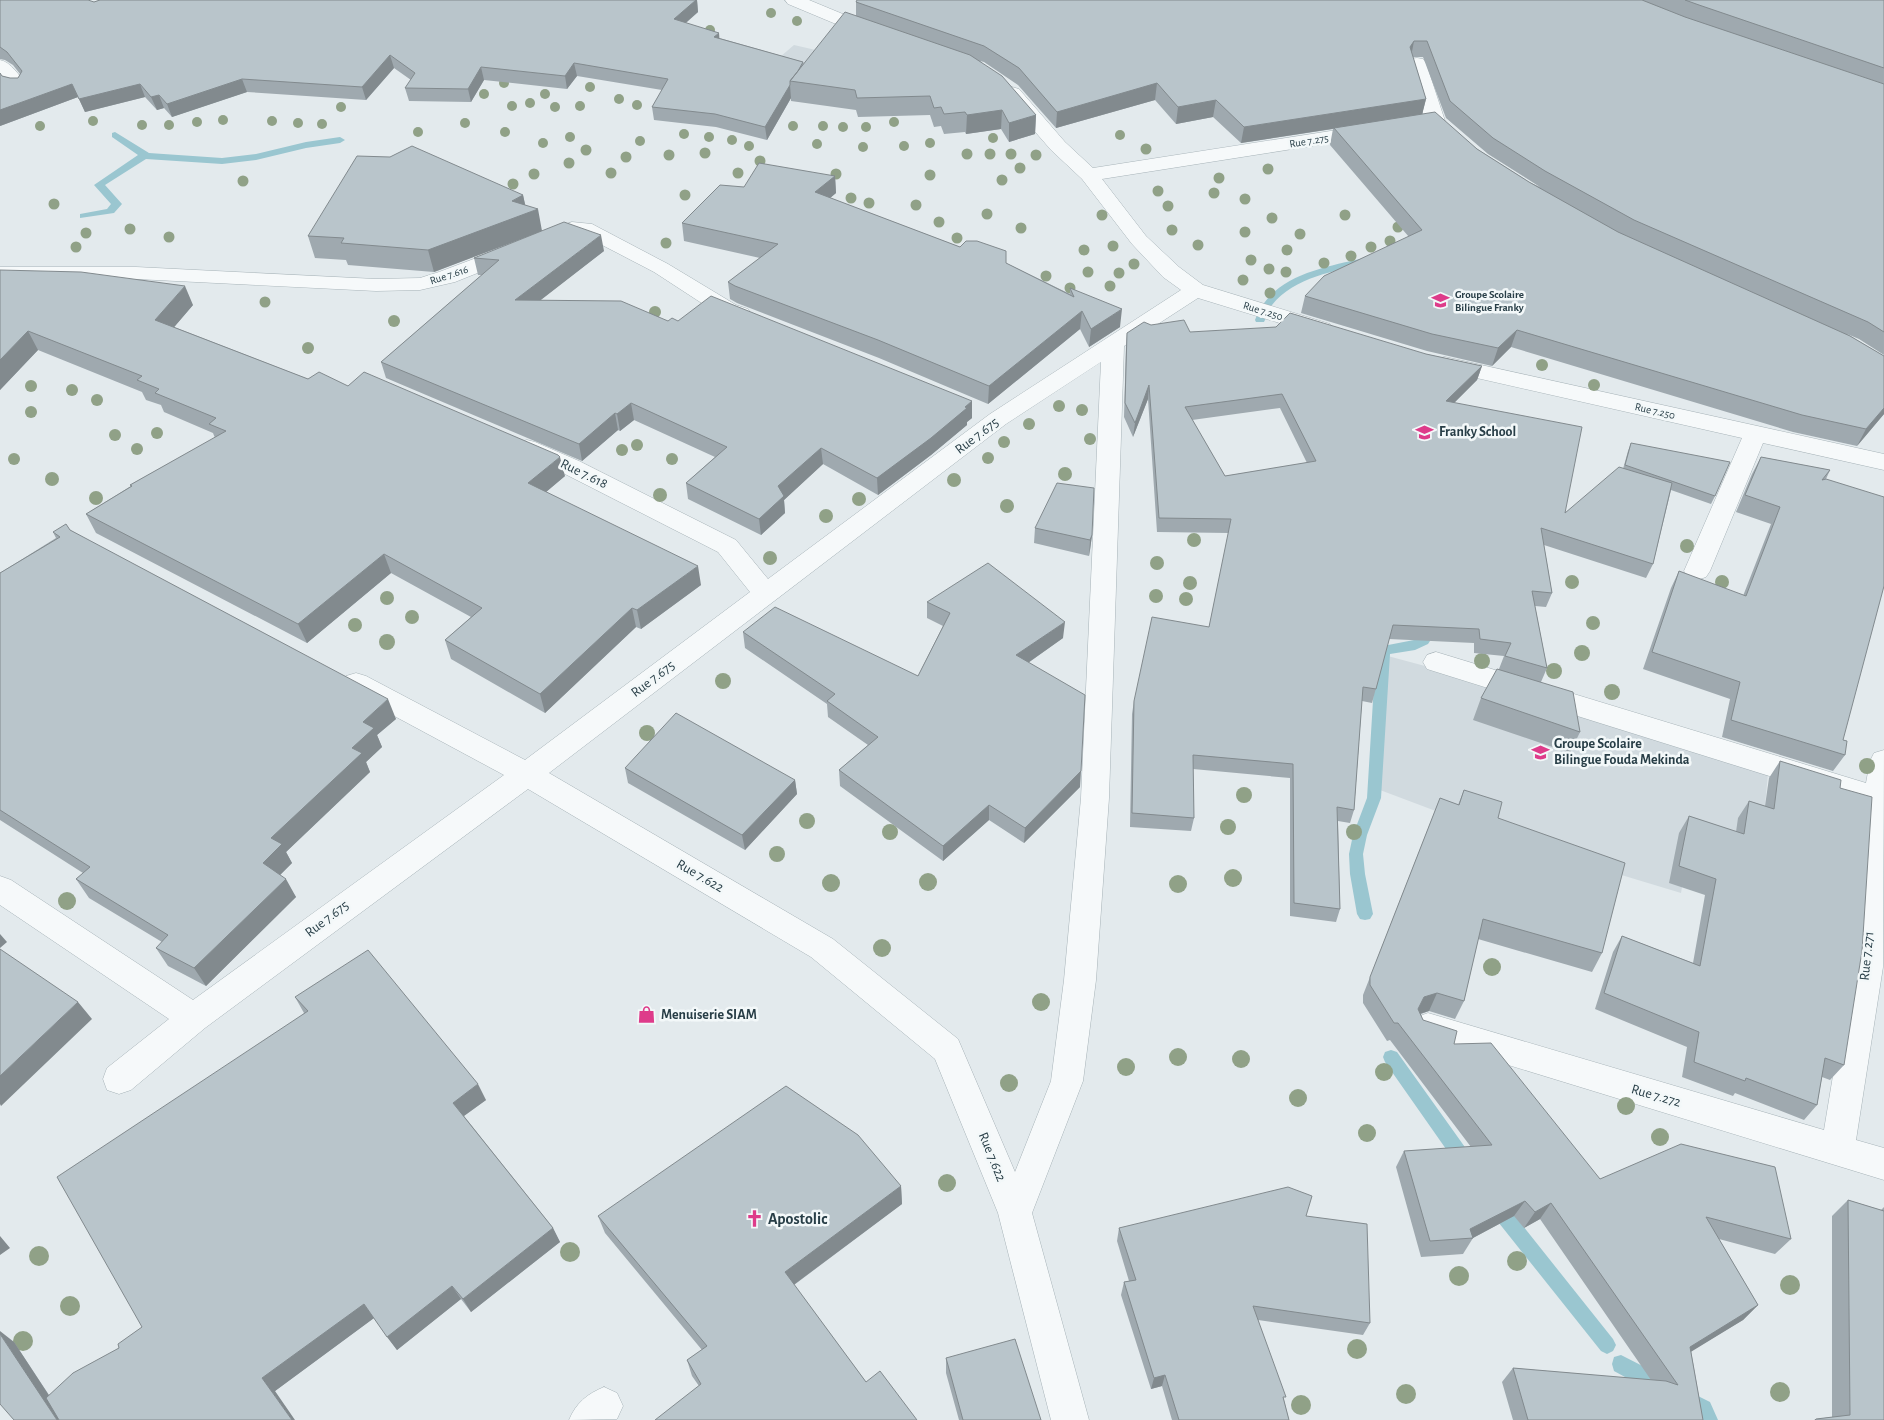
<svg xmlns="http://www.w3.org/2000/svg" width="1884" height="1420" font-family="'Alegreya Sans',sans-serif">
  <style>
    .built { fill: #d1dadf }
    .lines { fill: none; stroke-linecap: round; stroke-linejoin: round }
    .stream { fill: #9ac6d0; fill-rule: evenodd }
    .minor-casing { stroke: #a7b3b8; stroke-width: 1 }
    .minor { fill: #f6f9fa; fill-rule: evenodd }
    .tree { fill: #90a187 }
    .wall { fill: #9fa9af; fill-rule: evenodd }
    .shaded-wall { fill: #828a8e }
    .building { fill: #b9c5cb; stroke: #828a8e; fill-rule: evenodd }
    .labels { text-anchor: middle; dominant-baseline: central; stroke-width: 5; stroke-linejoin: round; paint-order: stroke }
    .far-street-label { font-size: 11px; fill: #283e47; stroke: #f3f8f9 }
    .far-poi-label { font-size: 11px; font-weight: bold; fill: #283e47; stroke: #f3f8f9; text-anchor: start }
    .poi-label { font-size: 14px; font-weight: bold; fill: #283e47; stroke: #f3f8f9; text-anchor: start }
    .street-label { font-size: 14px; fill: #283e47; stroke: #f3f8f9 }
    .near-poi-label { font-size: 16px; font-weight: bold; fill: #283e47; stroke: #f3f8f9; text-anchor: start }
  </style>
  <rect width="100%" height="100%" fill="#e3eaed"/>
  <path class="built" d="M794,45L820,51L805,63L780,57Z
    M1384,655L1492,684L1768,774L1763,826L1735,836L1691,834L1681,893L1542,851L1380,790Z"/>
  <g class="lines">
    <path class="stream" d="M115,132L149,153L222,158L256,154L306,142L340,137L345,140L340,143L306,148L256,160L222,164L146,159L105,185L122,204L114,213L80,218V214L107,209L111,204L94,185L138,155L112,137V133Z
      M1364,258L1368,259L1369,261L1368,263C1336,271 1294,277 1272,305C1268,310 1267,317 1264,322H1256L1255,320C1272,275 1322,268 1364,258Z
      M1423,625L1428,627L1430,641L1428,644L1415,650L1390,654L1381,798L1367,835L1363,854L1365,874L1373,914L1370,919L1365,920L1360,919L1357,914L1350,874L1349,854L1353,835L1367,798L1376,652L1383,646L1414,640L1418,627Z
      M1391,1050L1397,1052L1472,1157L1474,1163L1472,1169L1466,1171L1460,1169L1385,1062L1383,1057L1385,1052Z
      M1497,1199L1503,1201L1613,1339L1616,1345L1613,1351L1607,1354L1601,1351L1491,1213L1488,1207L1491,1201Z
      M1621,1355L1672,1381L1674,1388L1672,1395L1665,1397L1658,1395L1614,1371L1612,1364L1614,1357Z
      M1684,1389L1710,1402L1718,1420H1699C1693,1410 1679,1409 1675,1398L1677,1391Z"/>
    <defs>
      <path id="minor" d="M785,0H809L879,29L882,33L879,37L873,38L867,37L788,4Z
        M1417,58L1423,59L1426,63L1445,121L1442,125L1435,127L1428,125L1425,121L1408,63L1411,59Z
        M0,60C11,62 20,76 26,85L24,89C11,92 7,85 0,77Z
        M1012,87L1019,89L1065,142L1093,168L1369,125L1376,127L1379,131L1376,135L1369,137L1102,179L1146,236L1179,267L1203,285L1330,324L1333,329L1330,334L1322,336L1198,298L1124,346L1109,798L1096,980L1083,1081L1032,1213L1089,1420H1051L998,1213L935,1059L811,957L528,789L205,1028L131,1090L119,1094L107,1090L103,1079L107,1068L169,1019L0,905V876L11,880L193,1000L504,775L346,690L342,683L346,676L356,673L366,676L525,760L750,592L718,552L563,473L519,454L515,448L519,442L527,440L535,442L579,461L736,540L768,579L990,414L1181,290L1163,277L1132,244L1082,179L1051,150L1005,97L1003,93L1005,89ZM1101,362L1081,798L1064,980L1051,1081L1015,1172L958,1039L833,939L549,773L1006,424Z
        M572,222L592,224L668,264L736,305L748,309L751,314L748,319L740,321L720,315L654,272L581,234H575L455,282L420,290L376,291L136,279H0V267H136L376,279L420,278L439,272Z
        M1445,357L1884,454V470L1763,443L1710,571L1706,577L1697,580L1688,577L1684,571L1742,438L1437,369L1434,364L1437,359Z
        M1436,652L1866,783L1870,761L1874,753L1884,750L1883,967L1856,1140L1884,1148V1180L1417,1037L1412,1027L1417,1017L1428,1013L1824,1130L1851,967L1862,805L1427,669L1423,662L1427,655Z
        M604,1387L617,1393L623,1406L617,1419L569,1420C576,1403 587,1394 604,1387Z"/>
    </defs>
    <use href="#minor" class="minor-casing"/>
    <use href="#minor" class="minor"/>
  </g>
  <g class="tree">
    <circle cx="771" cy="13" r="5"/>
    <circle cx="797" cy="21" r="5"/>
    <circle cx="710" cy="30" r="5"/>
    <circle cx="504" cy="83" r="5"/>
    <circle cx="590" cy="87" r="5"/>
    <circle cx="484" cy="94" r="5"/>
    <circle cx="545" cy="94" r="5"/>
    <circle cx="619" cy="99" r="5"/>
    <circle cx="530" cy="103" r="5"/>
    <circle cx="637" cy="105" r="5"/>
    <circle cx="512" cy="106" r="5"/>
    <circle cx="580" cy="106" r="5"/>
    <circle cx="341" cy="107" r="5"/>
    <circle cx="555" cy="107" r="5"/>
    <circle cx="223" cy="120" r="5"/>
    <circle cx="93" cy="121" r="5"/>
    <circle cx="272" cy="121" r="5"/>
    <circle cx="197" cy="122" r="5"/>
    <circle cx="894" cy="122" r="5"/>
    <circle cx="298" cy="123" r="5"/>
    <circle cx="465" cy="123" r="5"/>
    <circle cx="322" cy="124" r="5"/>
    <circle cx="142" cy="125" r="5"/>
    <circle cx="169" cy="125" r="5"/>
    <circle cx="40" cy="126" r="5"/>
    <circle cx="793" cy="126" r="5"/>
    <circle cx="823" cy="126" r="5"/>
    <circle cx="843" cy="127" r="5"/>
    <circle cx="866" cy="127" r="5"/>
    <circle cx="418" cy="132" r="5"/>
    <circle cx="505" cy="132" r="5"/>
    <circle cx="684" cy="134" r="5"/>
    <circle cx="1120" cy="135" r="5"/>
    <circle cx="570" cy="137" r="5"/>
    <circle cx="709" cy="137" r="5"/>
    <circle cx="993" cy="138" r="5"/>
    <circle cx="732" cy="140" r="5"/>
    <circle cx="640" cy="141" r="5"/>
    <circle cx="543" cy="143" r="5"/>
    <circle cx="930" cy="143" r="5"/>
    <circle cx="817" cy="144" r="5"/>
    <circle cx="749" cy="146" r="5"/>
    <circle cx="904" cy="146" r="5"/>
    <circle cx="863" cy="147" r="5"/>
    <circle cx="1146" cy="149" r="5.5"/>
    <circle cx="586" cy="150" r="5.5"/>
    <circle cx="705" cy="153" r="5.5"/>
    <circle cx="967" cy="154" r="5.5"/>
    <circle cx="990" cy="154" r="5.5"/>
    <circle cx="1011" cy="154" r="5.5"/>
    <circle cx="669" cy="155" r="5.5"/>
    <circle cx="1036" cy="155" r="5.5"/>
    <circle cx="626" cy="157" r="5.5"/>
    <circle cx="760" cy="161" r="5.5"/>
    <circle cx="569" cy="163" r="5.5"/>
    <circle cx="1020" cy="168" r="5.5"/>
    <circle cx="1268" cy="169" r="5.5"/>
    <circle cx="611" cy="173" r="5.5"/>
    <circle cx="738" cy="173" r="5.5"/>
    <circle cx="534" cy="174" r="5.5"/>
    <circle cx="836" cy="174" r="5.5"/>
    <circle cx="930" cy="175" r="5.5"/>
    <circle cx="1219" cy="178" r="5.5"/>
    <circle cx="1002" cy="180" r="5.5"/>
    <circle cx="243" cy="181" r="5.5"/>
    <circle cx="513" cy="184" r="5.5"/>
    <circle cx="1158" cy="191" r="5.5"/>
    <circle cx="1214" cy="193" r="5.5"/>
    <circle cx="685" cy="195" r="5.5"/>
    <circle cx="851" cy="198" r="5.5"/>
    <circle cx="1245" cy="199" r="5.5"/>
    <circle cx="869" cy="203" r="5.5"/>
    <circle cx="54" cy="204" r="5.5"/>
    <circle cx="916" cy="205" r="5.5"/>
    <circle cx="1168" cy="206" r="5.5"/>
    <circle cx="987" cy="214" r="5.5"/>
    <circle cx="1102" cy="215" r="5.5"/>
    <circle cx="1345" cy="215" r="5.5"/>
    <circle cx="1272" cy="218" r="5.5"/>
    <circle cx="939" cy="222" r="5.5"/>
    <circle cx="1398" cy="227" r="5.5"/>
    <circle cx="1021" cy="228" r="5.5"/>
    <circle cx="130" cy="229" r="5.5"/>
    <circle cx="1172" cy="230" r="5.5"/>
    <circle cx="1245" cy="232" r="5.5"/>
    <circle cx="86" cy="233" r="5.5"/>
    <circle cx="1300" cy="234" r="5.5"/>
    <circle cx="169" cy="237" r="5.5"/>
    <circle cx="957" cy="238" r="5.5"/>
    <circle cx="1390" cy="241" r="5.5"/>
    <circle cx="666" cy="243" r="5.5"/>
    <circle cx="1198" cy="245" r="5.5"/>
    <circle cx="1113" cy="246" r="5.5"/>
    <circle cx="76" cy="247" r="5.5"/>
    <circle cx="1371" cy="247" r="5.5"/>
    <circle cx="1084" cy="250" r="5.5"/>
    <circle cx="1287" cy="250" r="5.5"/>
    <circle cx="1351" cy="256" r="5.5"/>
    <circle cx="1251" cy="260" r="5.5"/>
    <circle cx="1324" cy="263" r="5.5"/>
    <circle cx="1134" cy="264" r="5.5"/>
    <circle cx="1269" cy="269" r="5.5"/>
    <circle cx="1088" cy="272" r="5.5"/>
    <circle cx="1286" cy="272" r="5.5"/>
    <circle cx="1119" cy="273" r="5.5"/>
    <circle cx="1046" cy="276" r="5.5"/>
    <circle cx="1243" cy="280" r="5.5"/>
    <circle cx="1110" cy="286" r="5.5"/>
    <circle cx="1070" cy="288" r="5.5"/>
    <circle cx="1270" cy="293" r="5.5"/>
    <circle cx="265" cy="302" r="5.5"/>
    <circle cx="655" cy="312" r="6"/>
    <circle cx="394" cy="321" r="6"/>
    <circle cx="308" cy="348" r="6"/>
    <circle cx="1542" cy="365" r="6"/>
    <circle cx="1594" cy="385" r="6"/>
    <circle cx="31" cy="386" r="6"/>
    <circle cx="72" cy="390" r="6"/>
    <circle cx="97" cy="400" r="6"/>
    <circle cx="1059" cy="406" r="6"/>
    <circle cx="1082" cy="410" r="6"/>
    <circle cx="31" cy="412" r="6"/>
    <circle cx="1029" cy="424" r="6"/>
    <circle cx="157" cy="433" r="6"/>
    <circle cx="115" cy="435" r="6"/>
    <circle cx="1090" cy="439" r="6"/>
    <circle cx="1004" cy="442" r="6"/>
    <circle cx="637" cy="445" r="6"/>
    <circle cx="137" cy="449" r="6"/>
    <circle cx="622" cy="450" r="6"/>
    <circle cx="988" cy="458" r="6"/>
    <circle cx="14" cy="459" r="6"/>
    <circle cx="672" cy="459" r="6"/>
    <circle cx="1065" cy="474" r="7"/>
    <circle cx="52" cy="479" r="7"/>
    <circle cx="954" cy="480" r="7"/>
    <circle cx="660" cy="495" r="7"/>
    <circle cx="96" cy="498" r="7"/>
    <circle cx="859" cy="499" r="7"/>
    <circle cx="1007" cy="506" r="7"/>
    <circle cx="826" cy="516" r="7"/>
    <circle cx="1194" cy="540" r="7"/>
    <circle cx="1687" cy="546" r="7"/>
    <circle cx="770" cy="558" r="7"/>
    <circle cx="1157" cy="563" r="7"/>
    <circle cx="1572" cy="582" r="7"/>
    <circle cx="1722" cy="582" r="7"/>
    <circle cx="1190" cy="583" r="7"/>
    <circle cx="1156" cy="596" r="7"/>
    <circle cx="387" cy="598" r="7"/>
    <circle cx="1186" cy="599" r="7"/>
    <circle cx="412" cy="617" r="7"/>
    <circle cx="1593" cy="623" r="7"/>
    <circle cx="355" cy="625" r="7"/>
    <circle cx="387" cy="642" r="8"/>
    <circle cx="1582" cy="653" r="8"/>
    <circle cx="1482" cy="661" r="8"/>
    <circle cx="1554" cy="671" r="8"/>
    <circle cx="723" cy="681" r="8"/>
    <circle cx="1612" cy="692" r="8"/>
    <circle cx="647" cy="733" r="8"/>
    <circle cx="1867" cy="766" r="8"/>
    <circle cx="1244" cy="795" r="8"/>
    <circle cx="807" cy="821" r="8"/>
    <circle cx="1228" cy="827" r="8"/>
    <circle cx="890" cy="832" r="8"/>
    <circle cx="1354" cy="832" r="8"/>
    <circle cx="777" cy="854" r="8"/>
    <circle cx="1233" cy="878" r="9"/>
    <circle cx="928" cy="882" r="9"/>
    <circle cx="831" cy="883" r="9"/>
    <circle cx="1178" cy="884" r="9"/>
    <circle cx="67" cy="901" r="9"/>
    <circle cx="882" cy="948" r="9"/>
    <circle cx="1492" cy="967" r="9"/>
    <circle cx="1041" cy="1002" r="9"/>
    <circle cx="1178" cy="1057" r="9"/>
    <circle cx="1241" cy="1059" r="9"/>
    <circle cx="1126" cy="1067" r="9"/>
    <circle cx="1384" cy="1072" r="9"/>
    <circle cx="1009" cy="1083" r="9"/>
    <circle cx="1298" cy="1098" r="9"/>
    <circle cx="1626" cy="1106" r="9"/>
    <circle cx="1367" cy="1133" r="9"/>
    <circle cx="1660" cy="1137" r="9"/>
    <circle cx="947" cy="1183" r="9"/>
    <circle cx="570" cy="1252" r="10"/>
    <circle cx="39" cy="1256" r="10"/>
    <circle cx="1517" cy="1261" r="10"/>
    <circle cx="1459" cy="1276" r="10"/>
    <circle cx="1790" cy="1285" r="10"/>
    <circle cx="70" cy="1306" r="10"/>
    <circle cx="23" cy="1341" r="10"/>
    <circle cx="1357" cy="1349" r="10"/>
    <circle cx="1780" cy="1392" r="10"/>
    <circle cx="1406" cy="1394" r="10"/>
    <circle cx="1301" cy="1405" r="10"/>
  </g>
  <path class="wall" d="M0,0L94,2L99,0H98H697L698,12L686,23L719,38L803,62L804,64L856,16V2L857,0H1884V355L1859,339L1847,334L1884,356V414L1857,446L1793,432L1511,347L1492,366L1427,351L1301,313L1305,296L1409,237L1330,145L1333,129L1241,143L1213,117L1176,124L1155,100L1056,128L1018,85L984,62L980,61L1036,115L1035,134L1009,142L1001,129L966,134L965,132L944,134L941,126L934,127L930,115L858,117L856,110L791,101V98L767,140L716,127L654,120L652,107L662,90L577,76L567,89L484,80L471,102L409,101L405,88L411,80L394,68L366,100L247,92L172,117L164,108L157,110L145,97L85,112L78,97L0,126L2,76L10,78H18L20,74L13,65L5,60L0,59ZM1413,57H1423L1446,118L1488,154L1540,187L1529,182L1422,114L1426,99Z
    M835,176L836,193L830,198L960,247L1006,263L1070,294V288L1120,327L1089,347L1080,329L988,404L879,358L737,303L730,299L728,282L760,258L684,241L682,223L744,187Z
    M523,195L525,205L542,231L434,272L348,265L346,260L315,258L308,236Z
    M604,251L540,300L668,321L972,418L967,422V425L931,455L878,495L823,464L784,500L785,513L761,535L688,499L686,483L715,457L634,420L620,431L618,430L582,461L386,378L381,362L482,275H478L474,258Z
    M0,270L193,305L174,327L308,379L348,386L565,476L546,492L701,585L641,629L636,627L545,713L451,659L445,640L471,617L391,573L307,643L96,533L86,514L131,486L130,485L215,438L213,433L164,412L161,405L146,400L142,392L38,350L0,390Z
    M1151,325L1190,332L1426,354L1482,366L1477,380L1454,403L1565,513L1623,469L1628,451L1631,443L1715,496L1711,504L1671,490L1653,564L1646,578L1544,545L1552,593L1546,607L1535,606L1547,668L1541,682L1580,732L1570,753L1473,720L1481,698L1499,669L1504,656L1474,653V643L1389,639L1372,703L1362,701L1354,810L1350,823L1338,821L1340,909L1336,922L1290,916V778L1193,769L1194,818L1191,831L1130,827L1132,714L1134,701L1209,627L1229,533L1157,532L1148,399L1133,437L1124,417L1126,347L1127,333ZM1280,408L1307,463L1225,476L1192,420Z
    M1761,457L1830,470L1826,479L1843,740L1845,755L1833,771L1722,737L1730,699L1643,669L1671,588L1679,571L1743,596L1771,524L1736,512L1752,474Z
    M1035,528L1092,535L1090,550L1089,556L1034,543Z
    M70,530L396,719L377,735L382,747L366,762L370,772L286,852L292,863L280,875L296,897L206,986L168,966L156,948L162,942L89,898L76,879L83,873L0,820V573L56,538L53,532Z
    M927,602L1063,638L1028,663L1080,787L1024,843L989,820L943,861L840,786L839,770L868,745L828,717L827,704L745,648L743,632L918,676L943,626L927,618Z
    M1780,761L1840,788L1844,1065L1830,1080L1822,1077L1817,1105L1804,1120L1735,1093L1733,1096L1682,1077L1687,1047L1595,1009L1613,952L1622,936L1693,963L1705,895L1669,883L1679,833L1689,816L1736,832L1738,818L1749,801L1765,806L1769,778Z
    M625,768L795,780L797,794L745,850L628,783Z
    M1464,790L1498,818L1602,953L1592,972L1478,939L1464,1001L1455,1019L1429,1011L1421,1014L1423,1020L1454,1044L1600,1179L1791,1239L1775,1254L1719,1239L1758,1305L1743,1320L1691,1351L1703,1420H1513L1502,1382L1513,1368L1651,1380L1540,1219L1524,1228L1514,1216L1473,1238L1463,1254L1421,1257L1396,1167L1404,1151L1471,1147L1390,1040L1387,1041L1363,1003V995L1440,798L1458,805Z
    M295,997L486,1100L464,1116L553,1228L560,1242L471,1312L461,1299L397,1350L374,1318L275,1391L0,1404L14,1342L49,1395L119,1348L142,1327L304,1013Z
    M901,1186L902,1204L794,1285L866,1382L917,1420L699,1386L692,1376L687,1360L702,1350L605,1233L598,1216Z
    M1848,1200L1881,1210L1884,1207V1420H1814L1816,1419L1832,1417V1216Z
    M1306,1216L1370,1323L1363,1335L1258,1320L1284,1400L1289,1420H1172L1162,1386L1151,1389L1121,1295L1124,1282L1129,1281L1117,1241L1119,1228Z
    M946,1358L1041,1420H959L946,1373Z"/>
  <path class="shaded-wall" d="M696,0H697L698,12L675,32L674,19Z
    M719,33L720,46L714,37Z
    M1414,41L1411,57L1410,47Z
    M390,55L394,68L366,100L362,87Z
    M574,63L577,76L567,89L565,76Z
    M481,67L484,80L471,102L468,89Z
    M242,79L247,92L172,117L167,104Z
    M1157,83L1155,100L1056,128L1057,112Z
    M72,84L78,97L0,126V110Z
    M140,84L145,97L85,112L79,99Z
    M790,85L791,98L767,140L765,127Z
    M159,95L164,108L157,110L151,97Z
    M1426,99L1422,115L1241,143L1244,127Z
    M1216,100L1213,117L1176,124L1178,107Z
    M1002,110L1001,129L966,134L967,115Z
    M1036,115L1035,134L1009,142V123Z
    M835,176L836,193L816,210L815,192Z
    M523,195L527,213L538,209L542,231L434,272L428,250Z
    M601,235L604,251L519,317L515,300Z
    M185,286L193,305L164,339L155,320Z
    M1122,309L1120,327L1089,347L1091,329Z
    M1082,311L1080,329L988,404L989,386Z
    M1517,330L1511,347L1492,366L1498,348Z
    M28,331L38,350L0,390V360Z
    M1482,366L1477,380L1442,415L1446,401Z
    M1149,385L1148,399L1133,437L1135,423Z
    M972,401V418L967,422V425L931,455L878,495L877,478Z
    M631,403L634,420L620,431L617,414Z
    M1884,408V414L1857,446L1866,429Z
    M615,413L618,430L582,461L579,444Z
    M821,448L823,464L784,500L785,513L761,535L759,519L778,486Z
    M560,457L565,476L533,503L528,483Z
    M1092,535L1090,550L1089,556L1090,540Z
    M384,554L391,573L307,643L298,624Z
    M698,566L701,585L641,629L637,610Z
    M632,608L636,627L545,713L540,694Z
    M1065,622L1063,638L1015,672L1016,655Z
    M388,699L396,719L377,735L382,747L366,762L370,772L286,852L292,863L273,882L263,863L271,838L352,748L363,722Z
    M1081,771L1080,787L1024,843L1025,828Z
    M795,780L797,794L745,850L742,835Z
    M989,805V820L943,861V846Z
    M286,879L296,897L206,986L194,968Z
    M0,934L7,942L0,948Z
    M1437,993L1429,1011L1416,1015L1418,1009L1424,997Z
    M78,1002L92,1019L1,1106L0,1104V1076Z
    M478,1084L486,1100L461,1118L453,1103Z
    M901,1186L902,1204L788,1289L785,1272Z
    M1525,1201L1514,1216L1471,1239L1470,1229Z
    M1551,1203L1540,1219L1524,1228L1535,1212Z
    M553,1228L560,1242L471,1312L463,1299Z
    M0,1236L10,1248L0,1255Z
    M452,1286L461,1299L397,1350L387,1337Z
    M364,1304L374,1318L275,1391L295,1420H292L262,1378Z
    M1758,1305L1743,1320L1676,1361L1690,1347Z
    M0,1331L14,1342L65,1420H57L0,1334Z
    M1165,1375L1162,1386L1151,1389L1154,1378Z"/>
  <path class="building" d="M0,0H88L94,2L100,0H696L674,19L719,33L714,37L803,62L798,71L790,81V85L765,127L715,114L652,107L668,79L574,63L565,76L481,67L468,89L405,88L415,73L390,55L362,87L242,79L167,104L159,95L151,97L140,84L79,99L72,84L0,110V73L2,76L10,78H18L22,71L7,52L0,47Z
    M857,0H1642L1685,17L1884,84V332L1868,322L1634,220L1545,171L1493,138L1450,101L1427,41H1414L1410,47L1426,99L1244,127L1216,100L1178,107L1157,83L1057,112L1019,68L984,46L856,2Z
    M1685,0H1884V68L1699,5Z
    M845,12L970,55L1002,76L1036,115L1009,123L1002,110L967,115L965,112L944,114L941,107L934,108L930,96L857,98L855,90L790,81Z
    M1435,112L1477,149L1529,182L1618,232L1850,336L1884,356V408L1866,429L1802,415L1517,330L1498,348L1432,334L1305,296L1324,276L1422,230L1334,128Z
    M412,146L523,195L512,201L538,209L428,250L341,243L344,238L308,236L357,156L390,157Z
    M759,163L835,176L815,192L960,247L966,241H977L1006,251V263L1074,297L1070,288L1122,309L1091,329L1082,311L989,386L878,340L735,286L728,282L778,244L682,223L720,185L744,187Z
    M564,222L601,235L515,300L621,301L668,321L672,318L678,321L711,296L972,401L965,407L967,408L931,438L877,478L821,448L778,486L784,496L759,519L686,483L727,447L631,403L617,414L615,413L579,444L381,362L499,260L474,258Z
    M0,270L81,272L185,286L155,320L308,379L319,372L348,386L364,372L558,455L560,457L528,483L698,566L637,610L632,608L540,694L445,640L482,608L384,554L298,624L86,514L132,486L130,485L226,431L209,424L216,418L155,393L159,389L137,380L142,376L28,331L0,360Z
    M1290,313L1426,354L1482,366L1446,401L1582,427L1565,513L1619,467L1672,483L1653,564L1541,528L1552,593L1532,591L1547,668L1505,656L1511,643L1480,639L1479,629L1393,625L1376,689L1363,687L1354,810L1337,807L1340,909L1294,903L1293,764L1193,755L1194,818L1132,813L1134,701L1152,617L1209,627L1231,519L1159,518L1149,385L1135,423L1125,403L1127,333L1144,322L1151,325L1184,320L1190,332L1276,327ZM1282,394L1316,461L1225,476L1185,407Z
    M1631,443L1730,462L1715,496L1625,465Z
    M1761,457L1830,470L1822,480L1826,479L1884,497V586L1843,740L1847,741L1845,755L1731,720L1740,682L1652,652L1679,571L1746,596L1780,507L1745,495Z
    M1057,483L1094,488L1092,535L1090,540L1035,528Z
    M66,524L70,530L388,699L363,722L374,728L352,748L362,753L271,838L282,844L263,863L286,879L194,968L156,948L168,935L76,879L90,867L0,810V573L60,537L53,532Z
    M988,563L1065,622L1016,655L1085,695L1081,771L1025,828L989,805L943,846L839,770L878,737L827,701L835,694L743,632L775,607L918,676L950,613L927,602Z
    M1497,669L1573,692L1580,732L1481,698Z
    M676,713L795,780L742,835L625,768Z
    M1780,761L1841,780L1840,788L1872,797L1862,951L1844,1065L1825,1058L1817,1105L1746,1078L1745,1081L1694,1062L1699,1032L1604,993L1622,936L1700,966L1716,879L1679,866L1689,816L1744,834L1749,801L1774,809Z
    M1464,790L1502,802L1498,818L1625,863L1602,953L1483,919L1464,1001L1437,993L1424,997L1418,1009L1423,1020L1457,1031L1454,1044L1491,1043L1600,1179L1681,1144L1775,1167L1791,1239L1706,1217L1758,1305L1690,1347L1703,1420H1528L1513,1368L1666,1381L1678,1385L1551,1203L1535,1212L1525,1201L1470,1229L1473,1238L1430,1241L1404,1151L1492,1145L1398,1023H1394L1370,985V977L1440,798L1459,805Z
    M0,949L78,1002L0,1076Z
    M368,950L478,1084L453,1103L553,1228L463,1299L452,1286L387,1337L364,1304L262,1378L292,1420H59L46,1398L73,1373L119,1348L118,1344L142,1327L57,1177L308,1011L295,997Z
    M786,1086L858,1135L901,1186L785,1272L866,1382L880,1371L917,1420H655L701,1384L687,1360L707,1346L598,1216Z
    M1288,1187L1312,1196L1306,1216L1367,1224L1370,1323L1253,1306L1286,1397H1283L1289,1420H1179L1165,1375L1154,1378L1124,1282L1136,1280L1119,1228Z
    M1848,1200L1884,1211V1420H1815L1816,1419L1850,1415Z
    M0,1334L57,1420H14L0,1404Z
    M1015,1339L1041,1420H963L946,1358Z"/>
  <defs>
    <symbol id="school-bare" viewBox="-9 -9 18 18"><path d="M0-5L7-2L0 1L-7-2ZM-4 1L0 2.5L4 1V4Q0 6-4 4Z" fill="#de3b8a" stroke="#f3f8f9" stroke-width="2.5" paint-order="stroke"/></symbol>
    <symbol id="shop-bare" viewBox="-9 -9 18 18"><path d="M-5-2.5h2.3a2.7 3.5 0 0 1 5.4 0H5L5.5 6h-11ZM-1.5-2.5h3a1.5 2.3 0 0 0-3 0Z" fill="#de3b8a" stroke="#f3f8f9" stroke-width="2.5" paint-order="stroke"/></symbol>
    <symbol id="church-bare" viewBox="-9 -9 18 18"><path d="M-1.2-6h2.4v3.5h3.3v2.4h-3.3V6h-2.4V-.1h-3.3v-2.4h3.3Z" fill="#de3b8a" stroke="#f3f8f9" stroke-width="2.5" paint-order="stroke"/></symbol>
  </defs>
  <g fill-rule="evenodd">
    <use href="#school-bare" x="1428" y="288" width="25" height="25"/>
    <use href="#school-bare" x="1412" y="420" width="25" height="25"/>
    <use href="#school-bare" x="1528" y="740" width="25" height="25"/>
    <use href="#shop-bare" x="634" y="1002" width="25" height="25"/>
    <use href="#church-bare" x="742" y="1206" width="25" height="25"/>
  </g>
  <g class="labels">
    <g class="far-street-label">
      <text transform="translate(1309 141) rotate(-9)">Rue 7.275</text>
      <text transform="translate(449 275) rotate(-18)">Rue 7.616</text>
      <text transform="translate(1263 311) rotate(17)">Rue 7.250</text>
      <text transform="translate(1655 411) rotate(13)">Rue 7.250</text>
    </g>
    <g class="far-poi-label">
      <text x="1455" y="294">Groupe Scolaire<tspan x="1455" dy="13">Bilingue Franky</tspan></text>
    </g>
    <g class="poi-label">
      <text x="1439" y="432">Franky School</text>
      <text x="1554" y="744">Groupe Scolaire<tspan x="1554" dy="16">Bilingue Fouda Mekinda</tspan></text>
      <text x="661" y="1015">Menuiserie SIAM</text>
    </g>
    <g class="street-label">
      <text transform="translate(977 436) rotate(-37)">Rue 7.675</text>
      <text transform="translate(584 474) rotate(26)">Rue 7.618</text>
      <text transform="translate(653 679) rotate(-37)">Rue 7.675</text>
      <text transform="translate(700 876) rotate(30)">Rue 7.622</text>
      <text transform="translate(327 919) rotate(-37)">Rue 7.675</text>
      <text transform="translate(1867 956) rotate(-84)">Rue 7.271</text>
      <text transform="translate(1656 1096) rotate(16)">Rue 7.272</text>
      <text transform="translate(992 1157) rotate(68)">Rue 7.622</text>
    </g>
    <g class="near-poi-label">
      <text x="768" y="1219">Apostolic</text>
    </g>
  </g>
</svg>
